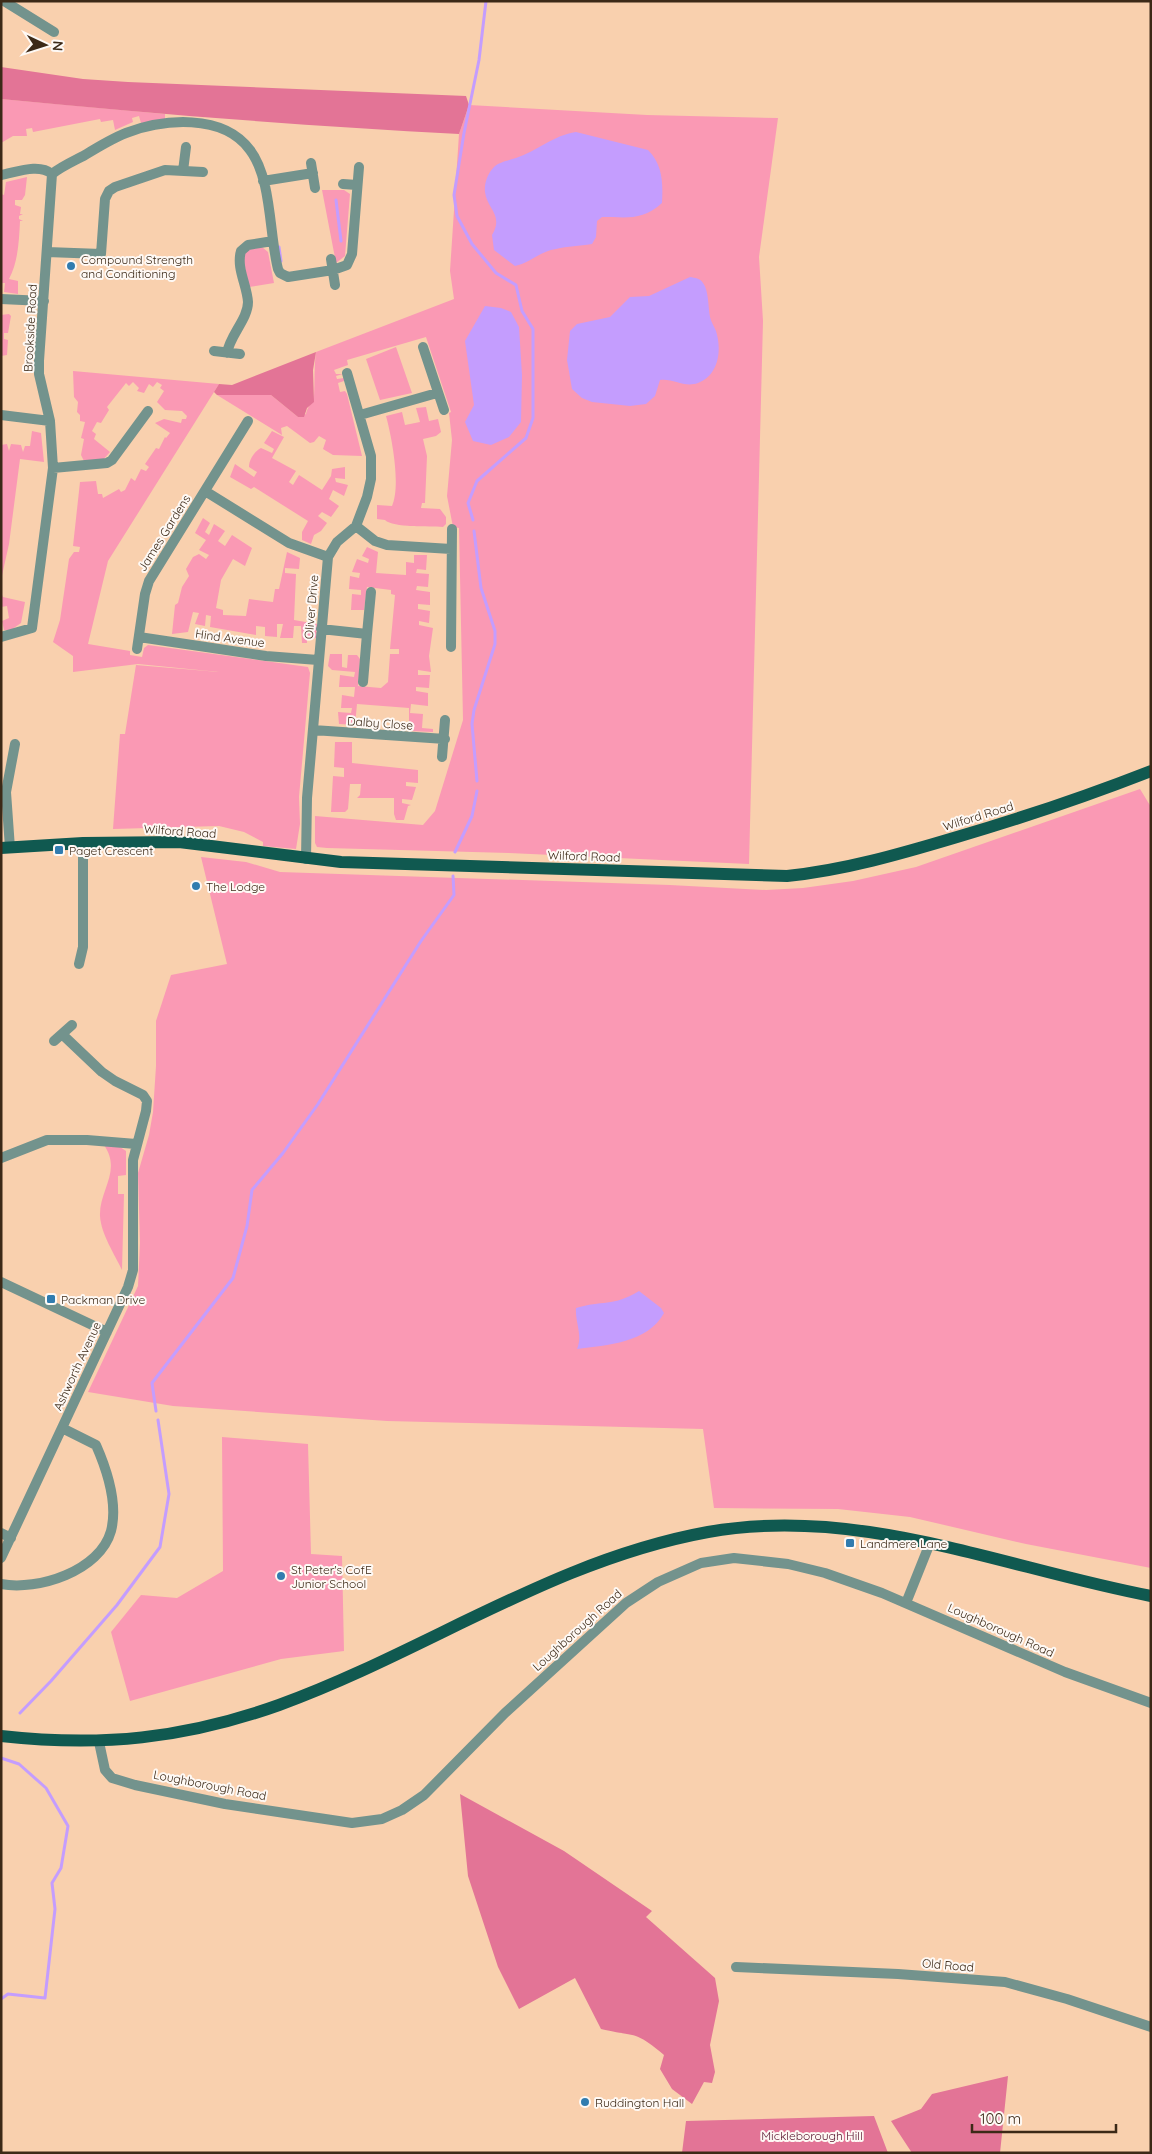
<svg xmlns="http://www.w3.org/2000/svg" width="1152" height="2154" font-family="Quicksand,sans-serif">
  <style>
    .green { fill: #fa99b4 }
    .forest { fill: #e37496 }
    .water { fill: #c49dfe }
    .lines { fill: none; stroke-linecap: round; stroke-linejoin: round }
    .stream { stroke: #c49dfe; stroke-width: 3 }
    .minor { stroke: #73938d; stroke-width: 10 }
    .major { stroke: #105950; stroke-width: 12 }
    .poi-dot { fill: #317caf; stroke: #fef9f5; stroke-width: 2 }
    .labels { text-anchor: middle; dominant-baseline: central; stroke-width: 4; stroke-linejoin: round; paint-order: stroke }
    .poi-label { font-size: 12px; fill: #3c2917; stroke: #fef9f5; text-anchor: start }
    .street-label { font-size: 12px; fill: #3c2917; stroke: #fef9f5 }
    .park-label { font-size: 12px; fill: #5a152f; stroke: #fef9f5 }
  </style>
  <rect width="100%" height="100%" fill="#f9d0ae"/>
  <path class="green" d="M1,99L165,114V119L141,123L139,116L132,118L133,122L115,130L113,120L101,122L100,119L33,132L32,128L26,129L27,136H13L1,143Z
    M469,105L647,115L778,118L759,257L763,321L749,864L509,853L327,848L317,847L315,843V816L423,825L435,811L463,720L459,528L453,527L447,496L452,440L449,413L451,412L426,337L347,360L348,365L334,370L336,374H343L336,376L337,379L344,378V381L338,383L340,392L345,391L347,394L362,456L333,455L323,449L326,440L319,436L314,442L310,443L287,426L281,428L282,435L217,395H271L298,417L306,414C307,407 313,402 314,396C315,381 314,367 316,352L454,299L450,271L459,134Z
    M27,177L25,195L22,200H15V205L21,207L20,214H23L19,216V219L23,221H20C19,242 18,262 9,279L18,281V294L4,292L5,283H1V194L4,195L6,182Z
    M322,190H344L350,194L345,256L336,263Z
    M262,247L268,252L274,283L249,287L243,258L247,249Z
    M9,314L11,316L8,333H4V339L8,340L7,355L1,356V315Z
    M396,347L412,393L380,400L366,359Z
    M73,371L219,384L108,561L88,644L130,651V655L142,657L144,648L148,645L308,667L310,673L299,797L300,824L296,849L263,846V842L244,832L219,826L113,829L120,734H125L136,665L219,672L138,664L73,672V656L53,642L60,620L69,559L74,552H79L80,547L73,546L80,482L96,481L98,494H102L103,498L119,489L121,492L125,490L131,478L135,481L141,469L146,471L149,467L145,464L156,448L159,449L165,437L166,438L170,433L155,423L164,419L181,423L182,419H186L187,416L182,411L165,410L157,402L164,391L160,388L162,385L157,382L153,387L149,384L144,393L137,391L139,388L133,382L129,386L126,383L107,407L109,410L101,423L97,422L92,431L96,434L94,439L110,452L103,460L84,461L81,455L84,439L81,438L85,422L80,421V415L77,412L78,402L74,397Z
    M426,407L429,421L438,419L441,432L436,436L423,439L427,456L425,503H422L421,508L440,509L446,517V524L443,527C430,526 393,528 385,520L377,519V505L392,506C401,486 392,438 386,416L402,412L405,425L420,422L416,408Z
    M32,431L41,433L44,462L20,459L9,544L1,580V445L7,444L9,451L11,444L21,445L23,452L25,446H30Z
    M272,431L284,437L272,458L296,471L289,482L293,485L299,475L322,490L331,476L332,469L345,467V479L335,478L336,482L348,485L344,496L333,490L329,499L339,506L331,517L322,512L318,516L327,523L321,531L314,535L311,544L302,540V532L308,521L254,487L251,489L230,477L235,464L254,477L257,472L249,467C249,459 255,451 261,448L272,453L274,449L264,443Z
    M203,518L210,523L205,532L209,535L214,524L225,531L218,541L225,546L232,535L252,548L245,566L233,559L221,580L216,608L223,610V615L246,616L249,599L273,602L275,589H279L287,552L300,558L299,569L285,568V573L296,574L294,620L317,624L316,638L307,637V643H302L301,626H294L293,638H280L283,624H277V637L265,636V627L256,626V635L210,627L211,616L206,615L205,626L195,624L199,613L193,612L188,632L172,634L175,605L178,603L182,587L189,576L186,569L193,557L199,554L206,559L209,555L199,550L206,540L195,533Z
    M367,547L378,552L376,573L406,575V562L414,563V555H427L426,570L417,569L416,573L429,574L428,587L417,586L416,590L430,592V605L418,604V609L430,611L429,623L419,621V625L433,628L429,656L431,672L418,670V675H430L429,688L416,687V691L428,693V706L411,704L410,713L423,714L422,728L433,729V732L409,731V708L357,704L355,725L339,724L338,712L351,713L352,708H341L342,695L354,697L355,687H339L340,675L354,677L355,672L332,670L328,666L330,654H342V667L347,668L348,655H357L360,659L358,686L381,688L388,682L390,654H399V649H390L395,595L391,594V590L367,587L364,610H351L352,594L361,595V590L349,589L350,576L359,578L360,573L352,572L357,559L368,563L369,559L362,556Z
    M1,593L3,597L25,602L21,623L11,630H4L2,621L9,618L7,606L1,607Z
    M335,742H352V763L418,770V783L406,782V786L416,787L412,800L402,799V803L411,805L408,806L404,820H396L394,814V798H357L360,795L361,784H350L348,809L345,812H331L333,776L344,777V768L334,767Z
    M1140,789L1151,807V1568L1026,1544L910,1517L838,1509L714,1508L703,1429L387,1421L173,1406L88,1392L138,1286L140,1243L138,1173L149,1135L153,1112L156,1066V1021L171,975L227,964L201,857L246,862L280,872L670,885L766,890L803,888L853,881L916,867Z
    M104,1145L120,1147L126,1151V1175L118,1176V1194H124L122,1270C115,1255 101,1234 100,1216C99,1190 122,1171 104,1145Z
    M222,1437L308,1444L311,1554L342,1556L344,1651L281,1659L130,1701L111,1632L141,1595L177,1598L223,1571Z"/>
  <path class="forest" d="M1,67L83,79L128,82L466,96L469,105L459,134C306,126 154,114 1,99Z
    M316,352L313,370L314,402L307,408L304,417H298L271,395H217L214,392L219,384L232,385Z
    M460,1794L564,1851L652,1911L646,1917L715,1978L719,2001L710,2045L715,2072L712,2083L704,2082L692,2104L672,2089L660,2069L664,2055C635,2030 635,2037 601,2029L575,1978L519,2009L498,1967L468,1876Z
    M1008,2076L1000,2153H912L891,2121L921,2109L932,2094Z
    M874,2116L888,2153H682L686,2121Z"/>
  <path class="water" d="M576,132L648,150C663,165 663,183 662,203C642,221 628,217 602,217L597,221L596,237L592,244C579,246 568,246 556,249C540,251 530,263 515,266L494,250L492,235C504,215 487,209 485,192C484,183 488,173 494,167C499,162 510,160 516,158C537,151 554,135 576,132Z
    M690,277C695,278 700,278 703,283C709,291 708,307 710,317C711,322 714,326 716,331C722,350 719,375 698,383C684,388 673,378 660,380L655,396L646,404L630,406L592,402L582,398L572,389L567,360L570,331L577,324L610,317L630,297L649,296Z
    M485,306L501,308L511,312L519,327L522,375L521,422L509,437L491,445L473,441L465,422L474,405L465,341Z
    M639,1291L661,1308L664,1313C648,1343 607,1345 577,1349C583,1335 575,1323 576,1308C602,1300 613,1307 639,1291Z"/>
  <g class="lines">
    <path class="stream" d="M336,200L341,241
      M279,247L281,261
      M473,520L468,503L477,481L526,438L533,418V329L522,311L516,285L496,273L472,244L457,216L454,195L464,133L479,60L486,1
      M474,531L481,588L495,631V644L474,710L472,724L477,781
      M455,852L472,816L477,791
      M156,1411L152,1383L233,1278L247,1226L252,1190L283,1153L318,1104L421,941L454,895L453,876
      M20,1713L51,1681L117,1605L160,1547L169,1494L158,1420
      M1,1758L19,1764L46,1788L68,1826L61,1868L52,1883L55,1909L45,1998L8,1994L1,1999"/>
    <path class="minor" d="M4,1L54,32
      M311,163L315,188
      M183,171L186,147
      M52,174C62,166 74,161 85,155C98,147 111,139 126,133C163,119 223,113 250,150C272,179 269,234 278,269L280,273L288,277L333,270L347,265L352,254L359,167
      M1,175C17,172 39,163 52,174
      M263,181L313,173
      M343,184L357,185
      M47,252L101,254L105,199L109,191L115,187L165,170L203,172
      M331,259L335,285
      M1,299L44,301
      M423,347L444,410
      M214,351L240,354
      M227,353C230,335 248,319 248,302C247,285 236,268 241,251L248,245L273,241
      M1,415L50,421
      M360,415L437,393
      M53,468L107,463L112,460L148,411
      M205,491L289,543L328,557
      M356,526L375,541L387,545L451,549
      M321,629L367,634L363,682
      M367,634L371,592
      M1,637L32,628L53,468L50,421L39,374V361L52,174
      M139,637L266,656L318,660
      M451,647L452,529
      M137,649L145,594L149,581L248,421
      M313,730L445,739
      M442,757L445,720
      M10,848L6,792L15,744
      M306,859L307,798L328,557L337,542L356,526L367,497L371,479V456L347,373
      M79,964L83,947V843
      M54,1041L72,1025
      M1,1158L47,1140H87L136,1144
      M1,1282L107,1332
      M1,1533L11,1538
      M1,1558L128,1287L133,1270V1160L146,1111L147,1101L143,1095L115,1081L102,1072L62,1034
      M1,1584C38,1591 100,1571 111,1531C118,1504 107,1470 96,1445L62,1428
      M906,1603L930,1543
      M99,1742L105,1770L112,1778L135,1785L225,1804L352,1823L382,1819L402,1810L424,1795L505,1713L626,1603L658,1582L701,1563L734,1558L788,1564L825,1573L882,1593L1065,1672L1151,1703
      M736,1967L898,1974L1005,1982L1067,1999L1151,2027"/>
    <path class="major" d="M1,848L83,843L179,842L341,862L787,876C845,870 900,854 957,837C1022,818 1087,796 1151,771
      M1,1736C101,1747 184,1739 279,1705C425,1652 553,1560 708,1532C859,1505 1004,1568 1151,1596"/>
  </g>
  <g class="poi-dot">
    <circle cx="71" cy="266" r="5"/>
    <rect x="54" y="845" width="10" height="10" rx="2.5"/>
    <circle cx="196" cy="886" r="5"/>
    <rect x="46" y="1294" width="10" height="10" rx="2.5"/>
    <rect x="845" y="1538" width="10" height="10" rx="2.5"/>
    <circle cx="281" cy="1576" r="5"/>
    <circle cx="585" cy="2102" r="5"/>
  </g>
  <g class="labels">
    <g class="poi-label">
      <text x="81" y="259">Compound Strength<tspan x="81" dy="14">and Conditioning</tspan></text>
      <text x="69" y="850">Paget Crescent</text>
      <text x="206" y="886">The Lodge</text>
      <text x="61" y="1299">Packman Drive</text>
      <text x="860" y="1543">Landmere Lane</text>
      <text x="291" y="1569">St Peter's CofE<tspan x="291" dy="14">Junior School</tspan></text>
      <text x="595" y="2102">Ruddington Hall</text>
    </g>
    <g class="street-label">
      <text transform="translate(30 328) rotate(-87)">Brookside Road</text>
      <text transform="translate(164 533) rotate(-58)">James Gardens</text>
      <text transform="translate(311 607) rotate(-85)">Oliver Drive</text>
      <text transform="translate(230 638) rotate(8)">Hind Avenue</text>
      <text transform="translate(380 723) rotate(4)">Dalby Close</text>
      <text transform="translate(978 816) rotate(-17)">Wilford Road</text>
      <text transform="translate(180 831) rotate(4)">Wilford Road</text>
      <text transform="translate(584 856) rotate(2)">Wilford Road</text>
      <text transform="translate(77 1366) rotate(-65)">Ashworth Avenue</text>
      <text transform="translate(577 1630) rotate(-42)">Loughborough Road</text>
      <text transform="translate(1001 1630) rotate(24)">Loughborough Road</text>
      <text transform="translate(210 1785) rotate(11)">Loughborough Road</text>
      <text transform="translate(948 1965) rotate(5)">Old Road</text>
    </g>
    <g class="park-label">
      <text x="812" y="2135">Mickleborough Hill</text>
    </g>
  </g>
  <rect width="1152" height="2154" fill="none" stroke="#3c2917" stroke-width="5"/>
  <g transform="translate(45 45) rotate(94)" stroke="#fef9f5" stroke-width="4" paint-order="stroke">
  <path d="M0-4L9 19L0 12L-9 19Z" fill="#3c2917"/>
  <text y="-8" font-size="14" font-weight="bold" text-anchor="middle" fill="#3c2917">N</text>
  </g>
  <path d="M972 2124v8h144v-8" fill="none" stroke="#3c2917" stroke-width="2.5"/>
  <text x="980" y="2124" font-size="15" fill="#3c2917" stroke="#fef9f5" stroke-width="4" paint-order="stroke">100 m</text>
</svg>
